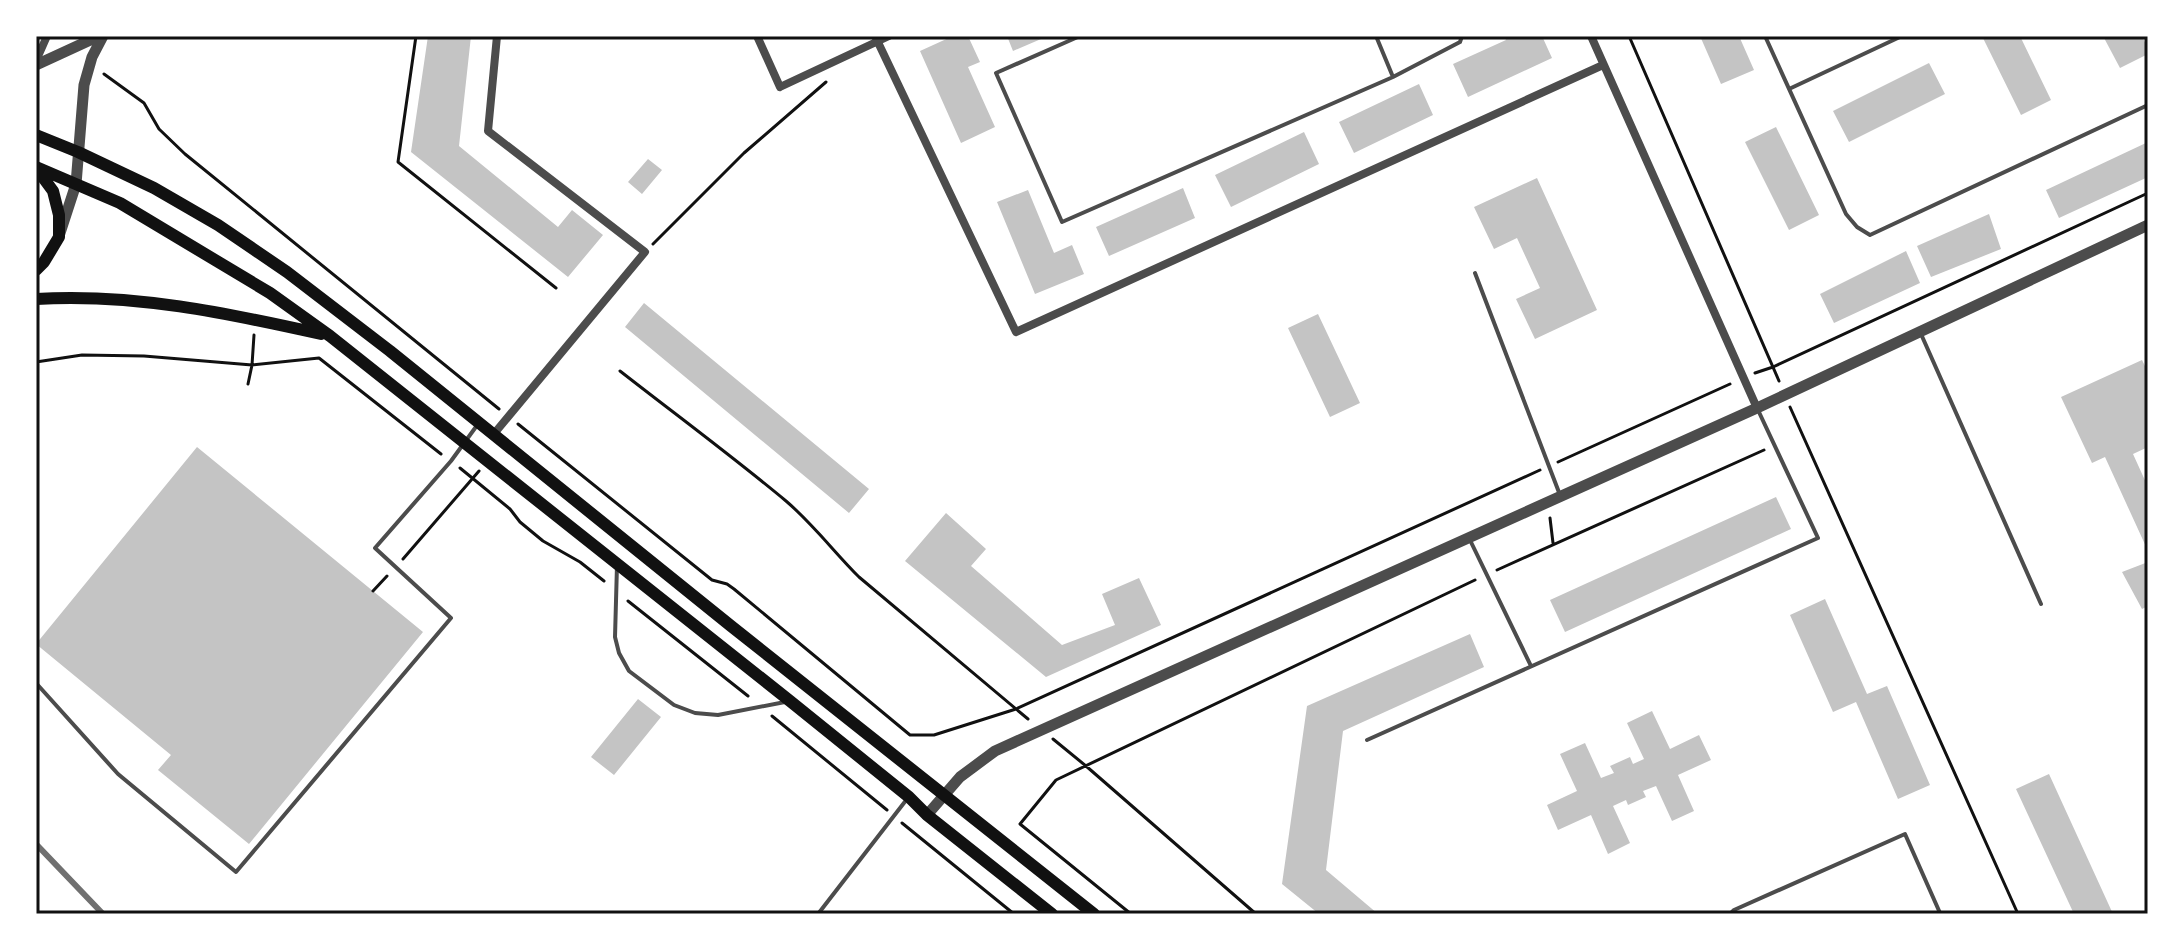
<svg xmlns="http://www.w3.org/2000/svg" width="2184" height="950" font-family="'DejaVu Sans',sans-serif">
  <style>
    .building { fill: #c4c4c4 }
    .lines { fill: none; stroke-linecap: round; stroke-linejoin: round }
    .path { stroke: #111; stroke-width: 3 }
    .service { stroke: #4c4c4c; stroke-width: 4 }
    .minor { stroke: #4c4c4c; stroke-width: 8 }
    .tertiary { stroke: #4c4c4c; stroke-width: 11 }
    .secondary { stroke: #111; stroke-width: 12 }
    .rail { stroke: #707070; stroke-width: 6 }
    .neatline { fill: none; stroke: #111; stroke-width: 3 }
  </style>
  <rect width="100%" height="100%" fill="#fff"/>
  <path class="building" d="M428,36H471L459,146L558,227L572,210L603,235L568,277L411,152Z
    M953,36H968L980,62L968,67L995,127L961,143L920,51Z
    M1007,36H1048L1013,51Z
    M1504,36H1542L1552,58L1468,97L1453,64L1506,40Z
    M1700,36H1739L1754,70L1721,84Z
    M1982,36H2020L2051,100L2021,115Z
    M2103,36H2142L2148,49V54L2120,68Z
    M1929,63L1945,94L1849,142L1833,111Z
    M1419,84L1433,115L1354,153L1339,122Z
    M1776,127L1819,215L1789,230L1745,142Z
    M1304,132L1319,164L1231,207L1215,175Z
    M2148,142V177L2059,218L2046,190Z
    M648,159L662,170L642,194L628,182Z
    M1537,178L1597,310L1535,339L1516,299L1540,288L1517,238L1494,249L1474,207Z
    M1183,188L1195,218L1109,256L1096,227Z
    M1028,190L1054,253L1072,245L1084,274L1035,294L997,202Z
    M1989,214L2001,249L1931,277L1917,246Z
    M1906,251L1920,283L1834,323L1820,294Z
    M644,303L869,489L849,513L625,327Z
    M1318,314L1360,403L1330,417L1288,328Z
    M2142,360L2148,372V447L2133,454L2148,487V551L2105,457L2092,463L2061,397Z
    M197,447L423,632L249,844L158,770L171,755L36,644Z
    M1776,497L1791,529L1565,632L1550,600Z
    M946,513L986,549L971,566L1062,645L1115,625L1102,594L1139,578L1161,625L1046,677L905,561Z
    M2148,562V606L2142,609L2122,572Z
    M1825,599L1867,694L1887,686L1930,785L1898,799L1856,702L1833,712L1790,615Z
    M1470,634L1484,667L1343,731L1326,870L1378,914H1319L1282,884L1307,706Z
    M638,699L661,717L614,775L591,757Z
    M1652,711L1670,749L1699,735L1711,760L1678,775L1694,811L1672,821L1656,786L1643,791L1646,797L1628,805L1626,800L1613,806L1630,843L1608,854L1591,815L1558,830L1547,805L1577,791L1560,754L1585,743L1601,778L1614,773L1610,766L1630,757L1633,764L1644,759L1627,723Z
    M2049,774L2113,914H2074L2016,789Z"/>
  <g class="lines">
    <path class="path" d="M416,36L398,162L556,288
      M1629,36L1779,381
      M104,74L144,103L159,129L185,154L499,409
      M653,244L744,153L826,82
      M36,362L82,355L144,356L252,365L319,358L441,454
      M620,371C675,414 732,456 786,501C813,524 834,552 859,577L1028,719
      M1755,373L1773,367L2148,193
      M248,384L252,365L254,335
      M1790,407L2018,914
      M518,424L712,580L727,584L734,589L910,735H934L1016,709L1540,470
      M1558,462L1730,384
      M460,468L510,509L520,522L543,541L580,562L604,581
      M1550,518L1553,543
      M403,559L479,471
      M1497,570L1764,450
      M373,591L387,576
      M628,601L748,696
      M772,716L887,810
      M1053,739L1086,766L1256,914
      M902,823L1014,914
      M1131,914L1020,824L1056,780L1475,580"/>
    <path class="service" d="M1080,36L996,73L1062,222L1393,77L1460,42L1462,36
      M1376,36L1393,77
      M1765,36L1846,214L1857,227L1870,235L2148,105
      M1789,89L1902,36
      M1475,273L1560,495
      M1921,334L2041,604
      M1469,538L1531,666
      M617,565L615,637L619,653L629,671L674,705L695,713L718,715L785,702
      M36,683L118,774L236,872L451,618L375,548L451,461L478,424
      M1367,740L1818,538L1758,410
      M818,914L907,799
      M1730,914L1734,910L1905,834L1940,913L1938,914"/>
    <path class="minor" d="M757,36L780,87L889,36
      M875,36L1016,332L1603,65
      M1591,36L1757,408
      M36,61L47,36
      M493,435L645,252L488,131L497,36"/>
    <path class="tertiary" d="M36,65L99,36
      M60,233L76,184L84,85L92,57L103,36
      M927,815L960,777L995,751L1757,408L2148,225"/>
    <path class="secondary" d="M36,135L78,152L154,188L218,225L287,272L390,351L731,626L1094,914
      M36,167L120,203L270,293L330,336L790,701L909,797L927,815L1052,914
      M36,168L53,191L59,215V237L44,262L36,270
      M36,299C133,293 227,313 321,334"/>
    <path class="rail" d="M36,844L103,914"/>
  </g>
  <rect width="2184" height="950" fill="none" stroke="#ffffff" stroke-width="76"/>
  <rect x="38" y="38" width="2108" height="874" class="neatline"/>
</svg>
